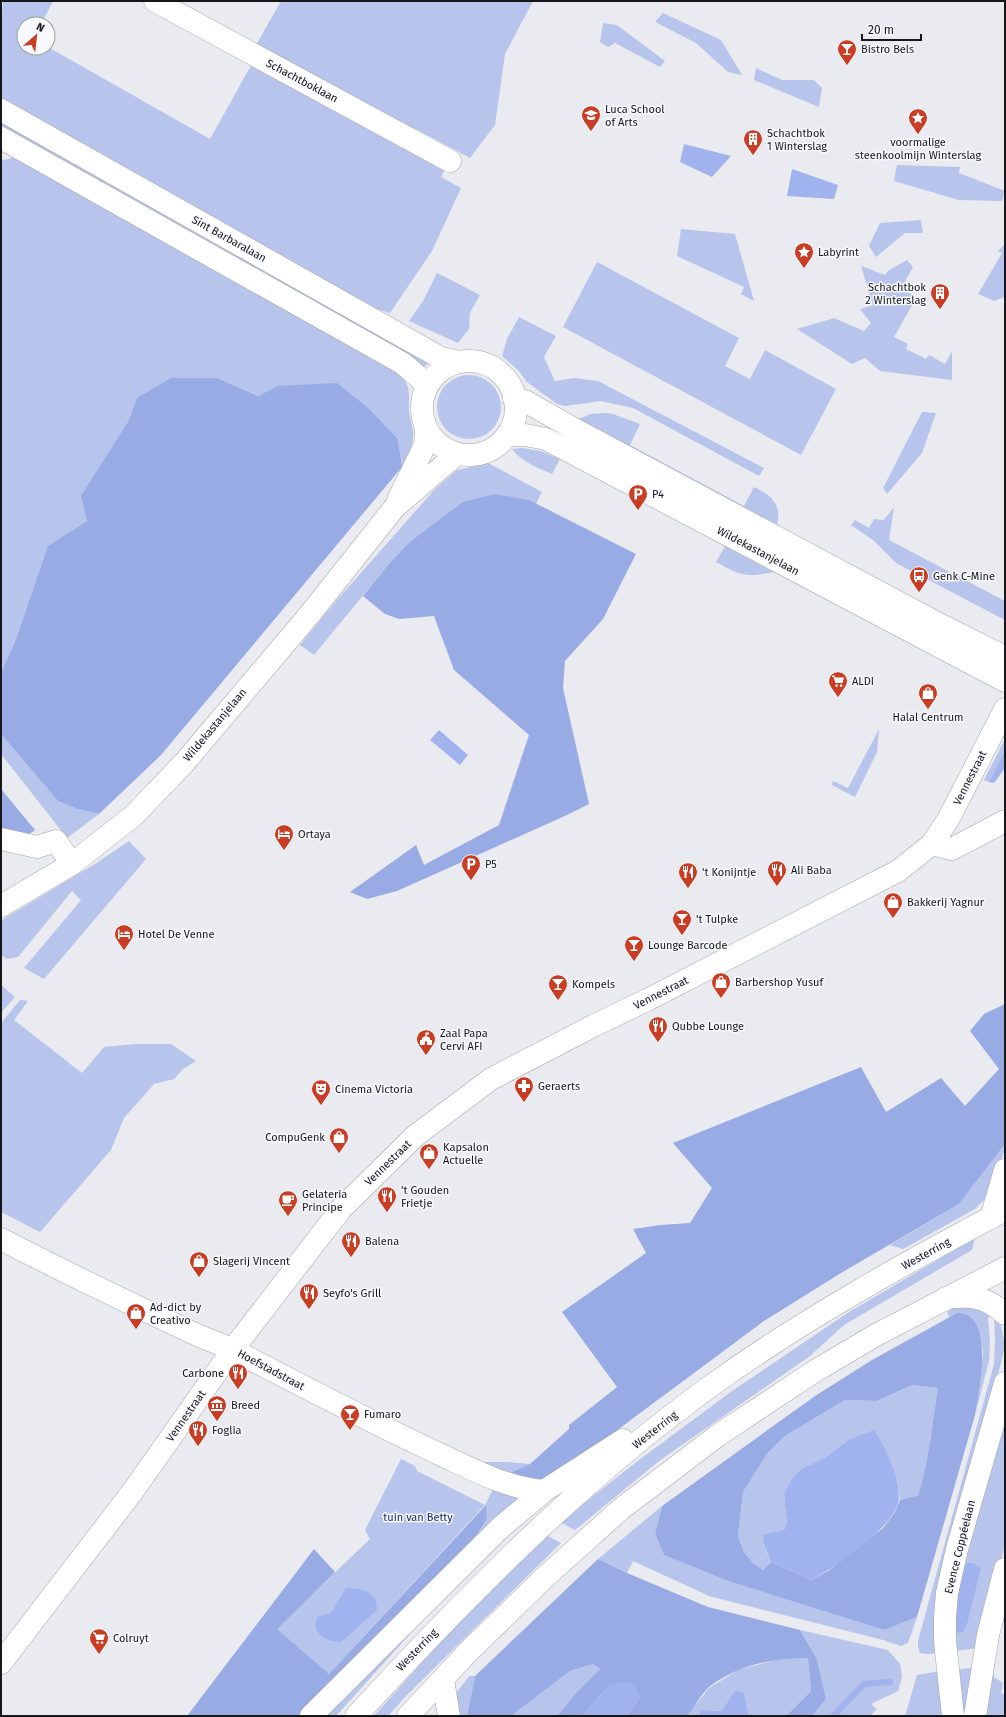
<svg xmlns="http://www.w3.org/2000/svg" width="1006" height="1717" font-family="'Fira Sans',sans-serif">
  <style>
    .green { fill: #b7c4eb }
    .forest { fill: #98abe5; fill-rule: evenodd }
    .water { fill: #a1b3ee }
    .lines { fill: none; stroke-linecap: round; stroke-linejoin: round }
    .stream { stroke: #a1b3ee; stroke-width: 6 }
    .minor-casing { stroke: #a4a6aa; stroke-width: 23 }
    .tertiary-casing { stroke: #a4a6aa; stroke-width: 23 }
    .trunk-casing { stroke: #a4a6aa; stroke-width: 23 }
    .minor { stroke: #fff; stroke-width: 22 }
    .tertiary { stroke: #fff; stroke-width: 22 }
    .trunk { stroke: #fff; stroke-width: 22 }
    .labels { text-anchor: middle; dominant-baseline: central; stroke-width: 3; stroke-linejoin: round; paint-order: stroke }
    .poi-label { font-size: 11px; fill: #171719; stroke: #f7f9fd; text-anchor: start }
    .street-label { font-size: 11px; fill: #171719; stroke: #f7f9fd }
    .park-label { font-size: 11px; fill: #1b2669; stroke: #f7f9fd }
  </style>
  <rect width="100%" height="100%" fill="#e9ebf0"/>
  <path class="green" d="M3,1H53L41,24H24V48L48,47L210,139L253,62L445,169L441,177L461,188L432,251L390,313L376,309L1,102V22Z
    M281,1H533L505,54L495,125L470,158L416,129L413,133L255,47Z
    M663,13L721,40L742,75L728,72L696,43L655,22Z
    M603,23L617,25L665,61L660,67L615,43L608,47L600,42Z
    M756,68L782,80H814L822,88L819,107L754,80Z
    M3,123L433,359L424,367L2,133L1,124Z
    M18,157L399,374C415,389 406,398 410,417C412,427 415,432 412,444C410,452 405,459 402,467L398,438L277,386L258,396L217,378L137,398L128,422L87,521L48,547L16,639L1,673V163L3,160Z
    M897,165L960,167L959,173L1005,191L1002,201L959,200L894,181Z
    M921,220L923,233H905L876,257L869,246L880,223Z
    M681,229L735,234L754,301L741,294L744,287L677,256Z
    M1005,244V297L994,301L978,294L1002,253L998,251Z
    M907,260L913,267L902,287L916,298L894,337L908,344L906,349L926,359L929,355L945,364L952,351V380L880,371L865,358L852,364L797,329L834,318L864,331L871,323L860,309L873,305L861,266L885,275L889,270Z
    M597,262L739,338L725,366L750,379L765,350L836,389L801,455L563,327Z
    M437,273L480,295L470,313L469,329L458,343L409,321L423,301Z
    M519,317L556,336L544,357L555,381L574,378L598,381L764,468L759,476L633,408L601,401L565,406L557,404L527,382L519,371L502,356L507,339Z
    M437 407a32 32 0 1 1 64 0a32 32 0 1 1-64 0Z
    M922,412L936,413L922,453L887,494L883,488Z
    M605,413L613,414L640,424L630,445L744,506L754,487C772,495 782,505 777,525L579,419L590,414Z
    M522,448L540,451L560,459L552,474C539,468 521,462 512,449Z
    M488,463L542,492L536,504L529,500L388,565L314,655L300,645L336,601L435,489L457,470Z
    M894,507L889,540L1005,601V620L896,563L873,540L851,525L855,520L869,528L874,519L884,520Z
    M725,546L773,572C745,578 740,575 716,562Z
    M879,729L877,752L855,797L832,785L833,781L848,788Z
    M1,734L58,801L77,809L99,814L67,838L1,754Z
    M1005,739V751L989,782L984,780Z
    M129,841L146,859L44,979L24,968L81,900L72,891L18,957L7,959L1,955L2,920L95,864Z
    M1,985L15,997L1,1013Z
    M20,1000L28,1001L14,1020L82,1073L104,1047L136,1044H171L196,1061L183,1069L174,1079L154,1084L124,1118L111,1150L40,1232L1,1212V1023Z
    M1005,1144V1150L985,1199L975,1209L903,1249L890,1245L959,1204Z
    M975,1238L972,1250L844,1325L810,1356L659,1461L575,1530L560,1522L639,1460L732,1391L849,1312Z
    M963,1305L990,1312L988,1319L990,1341L989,1361L975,1415L980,1387L983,1350L977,1326L957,1313L949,1317L947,1312L955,1307Z
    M994,1316L1001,1326L1005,1345L1000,1367L979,1439L939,1653L927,1654L920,1653L918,1647V1641L994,1364L995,1341Z
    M912,1385L938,1388C932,1424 929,1461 918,1497L900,1500L897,1480L848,1440L826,1457L801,1469L784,1495L787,1523L784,1530L766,1550L771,1562L763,1570L753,1563L744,1552L738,1536L743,1492L767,1454L785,1436L845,1400L877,1401Z
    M1005,1404V1545L979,1648L954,1651L952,1602Z
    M401,1459L415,1466L417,1471L485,1505L494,1487L527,1496L472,1542L487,1519L485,1505L329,1674L276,1629L370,1539L365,1530Z
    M482,1462H508L530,1464L503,1476Z
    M662,1506L655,1534L664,1555L728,1581L884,1630L917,1617L908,1643L901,1646L883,1640L709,1596L633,1561L627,1573L598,1559Z
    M546,1535L561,1543L406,1696L388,1716H374L452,1629Z
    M446,1594L336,1716H322Z
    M800,1630L888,1650L900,1664L902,1676L898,1691L871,1704L877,1709L870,1716H812L826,1699L817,1659Z
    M787,1657L808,1658L811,1691L786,1716H749L744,1694L722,1711L703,1710L697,1716H687L709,1688L738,1670Z
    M593,1664L600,1669L576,1693L557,1716H511L570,1671Z
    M993,1666L994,1677L1003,1683L1001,1693L1005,1695V1716H981Z
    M977,1667L969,1716H960L954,1670Z
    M941,1671L947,1716H905L917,1675Z
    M469,1676H475L467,1716H457L455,1695Z"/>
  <path class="forest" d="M171,378H217L258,396L277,386L337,383L367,407L398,439L402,467L161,755L99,814L77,809L58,801L1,734V673L16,639L48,546L87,521L81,496L128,422L137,398Z
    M495,494L529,500L636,554L603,619L565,661L563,688L589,804L567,815L397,891L367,899L350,892L416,845L424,865L499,825L529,735L454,670L434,616L399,619L385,614L363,596L388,565L410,542L435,523L463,502Z
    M1,789L35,830L28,835L1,829Z
    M1005,1004V1144L959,1204L841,1273L764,1321L624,1425L580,1460L552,1477L533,1481L503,1476L530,1464L569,1429V1425L617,1387L562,1312L646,1253L633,1229L661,1225L690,1223L712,1188L673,1143L861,1067L886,1112L941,1078L965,1106L999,1069L970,1031L984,1014Z
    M957,1313C996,1312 979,1393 975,1415L917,1617L884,1630L728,1581L664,1555L655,1534L662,1506L815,1396L872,1360ZM912,1385L938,1388C932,1424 929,1461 918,1496L900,1500L895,1512L883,1528L828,1571L811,1580L771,1562L763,1570L753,1563L744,1552L738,1536L743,1492L767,1454L785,1436L845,1400L877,1401Z
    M486,1505L487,1519L472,1542L334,1684L300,1716H187L314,1549L335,1572L277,1629L329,1674Z
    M598,1559L627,1573L708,1607L800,1630L817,1659L826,1699L812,1716H786L811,1691L808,1658C775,1657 736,1666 709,1687C700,1695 695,1708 687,1716H626L640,1697L610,1685L582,1716H557L576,1693L600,1669L593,1664L570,1671L511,1716H467L475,1676Z"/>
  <path class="water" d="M684,144L731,156L712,177L680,162Z
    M792,169L838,185L834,199L787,196Z
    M439,730L468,755L460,765L430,740Z
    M1005,751V768L994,783L989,782Z
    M874,1430C886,1449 899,1475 899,1498C899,1524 833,1569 811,1580L771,1562L764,1543L763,1535L784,1530L787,1523L784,1495L792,1479L801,1469L826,1457L848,1440Z
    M967,1563H973L981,1568L967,1624L963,1632L958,1633L955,1630C957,1609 956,1581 967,1563Z
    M346,1588C362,1588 377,1591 377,1610L341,1642C331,1642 319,1638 316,1628C315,1625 317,1620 317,1617L331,1613Z
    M621,1682L634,1683L640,1697L626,1716H582L610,1685Z
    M735,1691L744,1693L749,1716H697L702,1710L722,1711Z"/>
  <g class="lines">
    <path class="stream" d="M833,1716L864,1684L890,1682"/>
    <defs>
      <path id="minor" d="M155,1L450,161
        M1,110L441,358L460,362
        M1,138L402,363L420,378L426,388
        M1,839L37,847L56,841L72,864
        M932,844L952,849L1005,821
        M1,1239C64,1272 129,1303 193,1333C207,1340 222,1344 235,1351C302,1386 369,1421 437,1453C472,1469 506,1488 544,1491
        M1,1663L133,1491L233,1349L341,1209L415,1136L491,1079L593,1026L647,1000L898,871L932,844L949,818L1005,709"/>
      <path id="tertiary" d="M422 408a47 47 0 1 1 94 0a47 47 0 1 1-94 0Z
        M514,399L525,401L574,429L933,621L1005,657
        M507,435H525L546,439L1005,681
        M398,500L425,445L426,429
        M1,906L72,864L133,816L184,763L310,614L395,507L457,454
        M991,1218L1005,1170
        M946,1298C971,1295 985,1296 1005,1314
        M953,1716L945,1641V1617L947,1593L957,1549L1005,1383
        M975,1716L988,1635L1005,1569"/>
      <path id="trunk" d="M443,1680L449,1716
        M311,1716L499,1529L544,1491L623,1440
        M356,1716C467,1596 579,1481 712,1385C804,1319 905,1263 1005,1210
        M408,1716L469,1651L545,1577L621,1509L717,1436L815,1371L876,1335L1005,1268"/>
    </defs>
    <use href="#minor" class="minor-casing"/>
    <use href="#tertiary" class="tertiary-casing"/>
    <use href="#trunk" class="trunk-casing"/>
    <use href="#minor" class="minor"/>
    <use href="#tertiary" class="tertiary"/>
    <use href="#trunk" class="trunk"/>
  </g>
  <defs>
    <symbol id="bar-pin" viewBox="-11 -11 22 30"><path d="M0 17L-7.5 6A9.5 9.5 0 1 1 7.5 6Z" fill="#c83d24" stroke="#f7f9fd"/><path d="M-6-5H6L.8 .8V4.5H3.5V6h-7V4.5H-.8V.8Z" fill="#fff"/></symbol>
    <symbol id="university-pin" viewBox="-11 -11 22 30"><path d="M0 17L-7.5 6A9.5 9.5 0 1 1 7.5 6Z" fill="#c83d24" stroke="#f7f9fd"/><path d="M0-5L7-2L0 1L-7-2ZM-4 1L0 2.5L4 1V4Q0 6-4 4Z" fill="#fff"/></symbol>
    <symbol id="sight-pin" viewBox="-11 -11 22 30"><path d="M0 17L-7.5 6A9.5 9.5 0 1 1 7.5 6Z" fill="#c83d24" stroke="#f7f9fd"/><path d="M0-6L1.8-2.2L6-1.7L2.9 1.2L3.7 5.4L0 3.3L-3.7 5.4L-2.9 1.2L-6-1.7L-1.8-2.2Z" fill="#fff"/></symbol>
    <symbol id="building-pin" viewBox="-11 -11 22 30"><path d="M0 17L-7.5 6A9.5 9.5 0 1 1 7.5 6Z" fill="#c83d24" stroke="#f7f9fd"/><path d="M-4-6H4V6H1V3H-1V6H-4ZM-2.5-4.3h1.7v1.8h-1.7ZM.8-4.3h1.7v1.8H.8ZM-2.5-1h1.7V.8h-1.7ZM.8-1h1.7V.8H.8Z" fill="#fff"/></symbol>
    <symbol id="parking-pin" viewBox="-11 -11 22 30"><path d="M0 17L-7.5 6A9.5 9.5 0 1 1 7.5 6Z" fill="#c83d24" stroke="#f7f9fd"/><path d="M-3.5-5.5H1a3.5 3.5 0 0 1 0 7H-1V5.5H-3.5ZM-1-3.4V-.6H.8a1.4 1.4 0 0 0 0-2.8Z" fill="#fff"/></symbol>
    <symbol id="bus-pin" viewBox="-11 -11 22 30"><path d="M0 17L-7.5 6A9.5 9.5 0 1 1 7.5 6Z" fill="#c83d24" stroke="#f7f9fd"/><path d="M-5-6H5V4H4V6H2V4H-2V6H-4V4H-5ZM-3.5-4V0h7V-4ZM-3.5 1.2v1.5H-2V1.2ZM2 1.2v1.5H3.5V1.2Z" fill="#fff"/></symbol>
    <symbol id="supermarket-pin" viewBox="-11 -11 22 30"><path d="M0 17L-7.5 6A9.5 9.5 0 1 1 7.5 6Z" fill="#c83d24" stroke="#f7f9fd"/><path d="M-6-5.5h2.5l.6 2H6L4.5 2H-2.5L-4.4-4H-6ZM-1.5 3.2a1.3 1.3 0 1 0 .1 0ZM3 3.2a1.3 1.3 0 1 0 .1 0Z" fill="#fff"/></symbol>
    <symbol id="shop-pin" viewBox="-11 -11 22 30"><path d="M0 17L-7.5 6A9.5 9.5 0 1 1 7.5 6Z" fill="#c83d24" stroke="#f7f9fd"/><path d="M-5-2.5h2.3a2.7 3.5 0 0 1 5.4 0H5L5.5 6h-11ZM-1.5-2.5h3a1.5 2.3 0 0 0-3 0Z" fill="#fff"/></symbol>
    <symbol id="hotel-pin" viewBox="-11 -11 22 30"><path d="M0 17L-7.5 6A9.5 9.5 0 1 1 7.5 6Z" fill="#c83d24" stroke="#f7f9fd"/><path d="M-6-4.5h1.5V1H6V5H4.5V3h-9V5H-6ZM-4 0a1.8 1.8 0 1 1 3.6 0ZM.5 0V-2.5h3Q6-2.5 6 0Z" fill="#fff"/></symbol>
    <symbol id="restaurant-pin" viewBox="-11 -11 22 30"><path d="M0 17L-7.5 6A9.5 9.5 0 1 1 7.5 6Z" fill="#c83d24" stroke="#f7f9fd"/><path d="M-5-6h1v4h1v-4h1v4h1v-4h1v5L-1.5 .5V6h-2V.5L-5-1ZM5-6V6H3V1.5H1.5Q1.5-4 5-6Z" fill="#fff"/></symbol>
    <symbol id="civic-pin" viewBox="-11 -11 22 30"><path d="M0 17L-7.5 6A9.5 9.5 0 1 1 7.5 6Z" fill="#c83d24" stroke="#f7f9fd"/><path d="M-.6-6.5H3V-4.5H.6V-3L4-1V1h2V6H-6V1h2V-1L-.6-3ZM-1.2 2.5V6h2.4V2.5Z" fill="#fff"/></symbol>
    <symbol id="pharmacy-pin" viewBox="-11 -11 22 30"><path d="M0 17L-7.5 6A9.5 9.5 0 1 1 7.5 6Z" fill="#c83d24" stroke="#f7f9fd"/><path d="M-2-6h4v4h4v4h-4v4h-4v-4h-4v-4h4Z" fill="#fff"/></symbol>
    <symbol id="theatre-pin" viewBox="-11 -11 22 30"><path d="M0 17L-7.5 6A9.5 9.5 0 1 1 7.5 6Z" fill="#c83d24" stroke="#f7f9fd"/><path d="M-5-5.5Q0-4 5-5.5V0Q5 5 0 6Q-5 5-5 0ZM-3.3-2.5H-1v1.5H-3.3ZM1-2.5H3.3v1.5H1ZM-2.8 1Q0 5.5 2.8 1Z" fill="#fff"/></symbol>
    <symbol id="cafe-pin" viewBox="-11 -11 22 30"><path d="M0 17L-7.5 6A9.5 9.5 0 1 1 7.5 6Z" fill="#c83d24" stroke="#f7f9fd"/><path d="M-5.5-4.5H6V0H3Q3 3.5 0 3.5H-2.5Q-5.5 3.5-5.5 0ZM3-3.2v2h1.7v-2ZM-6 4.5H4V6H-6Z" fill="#fff"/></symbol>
    <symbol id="museum-pin" viewBox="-11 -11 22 30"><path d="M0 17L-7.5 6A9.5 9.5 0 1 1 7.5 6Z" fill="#c83d24" stroke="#f7f9fd"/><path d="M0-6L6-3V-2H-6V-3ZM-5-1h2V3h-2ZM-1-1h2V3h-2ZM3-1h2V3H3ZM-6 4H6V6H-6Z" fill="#fff"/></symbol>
  </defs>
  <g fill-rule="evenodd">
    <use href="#bar-pin" x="836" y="38" width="22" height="30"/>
    <use href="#university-pin" x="580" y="104" width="22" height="30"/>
    <use href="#sight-pin" x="907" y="107" width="22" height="30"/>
    <use href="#building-pin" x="742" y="128" width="22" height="30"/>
    <use href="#sight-pin" x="793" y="241" width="22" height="30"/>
    <use href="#building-pin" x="929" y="282" width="22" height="30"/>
    <use href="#parking-pin" x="627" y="483" width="22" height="30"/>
    <use href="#bus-pin" x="908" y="565" width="22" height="30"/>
    <use href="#supermarket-pin" x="827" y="670" width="22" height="30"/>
    <use href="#shop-pin" x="917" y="682" width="22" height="30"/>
    <use href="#hotel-pin" x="273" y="823" width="22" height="30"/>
    <use href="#parking-pin" x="460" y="853" width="22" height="30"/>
    <use href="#restaurant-pin" x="766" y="859" width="22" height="30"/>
    <use href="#restaurant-pin" x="677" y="861" width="22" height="30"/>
    <use href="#shop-pin" x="882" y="891" width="22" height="30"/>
    <use href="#bar-pin" x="671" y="908" width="22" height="30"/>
    <use href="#hotel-pin" x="113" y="923" width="22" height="30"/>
    <use href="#bar-pin" x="623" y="934" width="22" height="30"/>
    <use href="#shop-pin" x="710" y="971" width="22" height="30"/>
    <use href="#bar-pin" x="547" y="973" width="22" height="30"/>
    <use href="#restaurant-pin" x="647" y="1015" width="22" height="30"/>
    <use href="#civic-pin" x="415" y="1028" width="22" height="30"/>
    <use href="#pharmacy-pin" x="513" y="1075" width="22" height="30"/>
    <use href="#theatre-pin" x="310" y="1078" width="22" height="30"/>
    <use href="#shop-pin" x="328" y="1126" width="22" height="30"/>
    <use href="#shop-pin" x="418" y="1142" width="22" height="30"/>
    <use href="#restaurant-pin" x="376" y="1185" width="22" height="30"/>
    <use href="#cafe-pin" x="277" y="1189" width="22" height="30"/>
    <use href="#restaurant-pin" x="340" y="1230" width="22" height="30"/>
    <use href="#shop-pin" x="188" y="1250" width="22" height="30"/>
    <use href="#restaurant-pin" x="298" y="1282" width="22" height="30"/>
    <use href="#shop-pin" x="125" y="1302" width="22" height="30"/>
    <use href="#restaurant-pin" x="227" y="1362" width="22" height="30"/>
    <use href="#museum-pin" x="206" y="1394" width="22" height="30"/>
    <use href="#bar-pin" x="339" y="1403" width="22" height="30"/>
    <use href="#restaurant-pin" x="187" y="1419" width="22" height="30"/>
    <use href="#supermarket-pin" x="88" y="1627" width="22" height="30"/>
  </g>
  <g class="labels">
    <g class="poi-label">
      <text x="861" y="49">Bistro Bels</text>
      <text x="605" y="109">Luca School<tspan x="605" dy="13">of Arts</tspan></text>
      <text x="767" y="133">Schachtbok<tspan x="767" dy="13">1 Winterslag</tspan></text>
      <text x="918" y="142" text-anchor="middle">voormalige<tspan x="918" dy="13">steenkoolmijn Winterslag</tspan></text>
      <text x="818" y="252">Labyrint</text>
      <text x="926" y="287" text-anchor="end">Schachtbok<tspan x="926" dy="13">2 Winterslag</tspan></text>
      <text x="652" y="494">P4</text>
      <text x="933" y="576">Genk C-Mine</text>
      <text x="852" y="681">ALDI</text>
      <text x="928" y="717" text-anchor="middle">Halal Centrum</text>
      <text x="298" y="834">Ortaya</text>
      <text x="485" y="864">P5</text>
      <text x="791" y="870">Ali Baba</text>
      <text x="702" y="872">'t Konijntje</text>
      <text x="907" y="902">Bakkerij Yagnur</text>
      <text x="696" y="919">'t Tulpke</text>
      <text x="138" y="934">Hotel De Venne</text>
      <text x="648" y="945">Lounge Barcode</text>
      <text x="735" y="982">Barbershop Yusuf</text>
      <text x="572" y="984">Kompels</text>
      <text x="672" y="1026">Qubbe Lounge</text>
      <text x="440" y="1033">Zaal Papa<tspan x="440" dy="13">Cervi AFI</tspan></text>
      <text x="538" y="1086">Geraerts</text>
      <text x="335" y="1089">Cinema Victoria</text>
      <text x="325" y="1137" text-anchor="end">CompuGenk</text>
      <text x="443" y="1147">Kapsalon<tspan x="443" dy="13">Actuelle</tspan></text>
      <text x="401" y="1190">'t Gouden<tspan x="401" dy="13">Frietje</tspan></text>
      <text x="302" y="1194">Gelateria<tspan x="302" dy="13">Principe</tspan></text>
      <text x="365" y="1241">Balena</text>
      <text x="213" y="1261">Slagerij Vincent</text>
      <text x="323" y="1293">Seyfo's Grill</text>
      <text x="150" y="1307">Ad-dict by<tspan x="150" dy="13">Creativo</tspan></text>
      <text x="224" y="1373" text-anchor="end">Carbone</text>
      <text x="231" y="1405">Breed</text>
      <text x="364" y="1414">Fumaro</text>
      <text x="212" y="1430">Foglia</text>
      <text x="113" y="1638">Colruyt</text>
    </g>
    <g class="street-label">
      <text transform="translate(302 81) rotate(28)">Schachtboklaan</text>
      <text transform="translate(229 239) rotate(29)">Sint Barbaralaan</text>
      <text transform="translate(758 551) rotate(28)">Wildekastanjelaan</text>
      <text transform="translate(215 725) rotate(-50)">Wildekastanjelaan</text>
      <text transform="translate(970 778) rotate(-63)">Vennestraat</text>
      <text transform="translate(661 993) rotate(-27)">Vennestraat</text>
      <text transform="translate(388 1163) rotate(-44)">Vennestraat</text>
      <text transform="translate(926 1254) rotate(-29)">Westerring</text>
      <text transform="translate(271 1370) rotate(28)">Hoefstadstraat</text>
      <text transform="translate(186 1416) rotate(-55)">Vennestraat</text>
      <text transform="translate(655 1430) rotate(-38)">Westerring</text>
      <text transform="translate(960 1547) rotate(-76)">Evence Coppéelaan</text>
      <text transform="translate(417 1650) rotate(-46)">Westerring</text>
    </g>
    <g class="park-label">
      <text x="418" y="1517">tuin van Betty</text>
    </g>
  </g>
  <rect width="1006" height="1717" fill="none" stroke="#171719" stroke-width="4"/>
  <g transform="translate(36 36) rotate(28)"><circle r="19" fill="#f7f9fd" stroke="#9d9fa2"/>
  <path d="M0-3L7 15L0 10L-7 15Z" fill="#c83d24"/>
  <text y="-6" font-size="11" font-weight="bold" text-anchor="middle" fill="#171719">N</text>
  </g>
  <path d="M862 34v6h59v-6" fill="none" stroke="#171719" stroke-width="2"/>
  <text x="868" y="34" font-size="12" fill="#171719" stroke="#f7f9fd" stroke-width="3" paint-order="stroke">20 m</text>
</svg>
